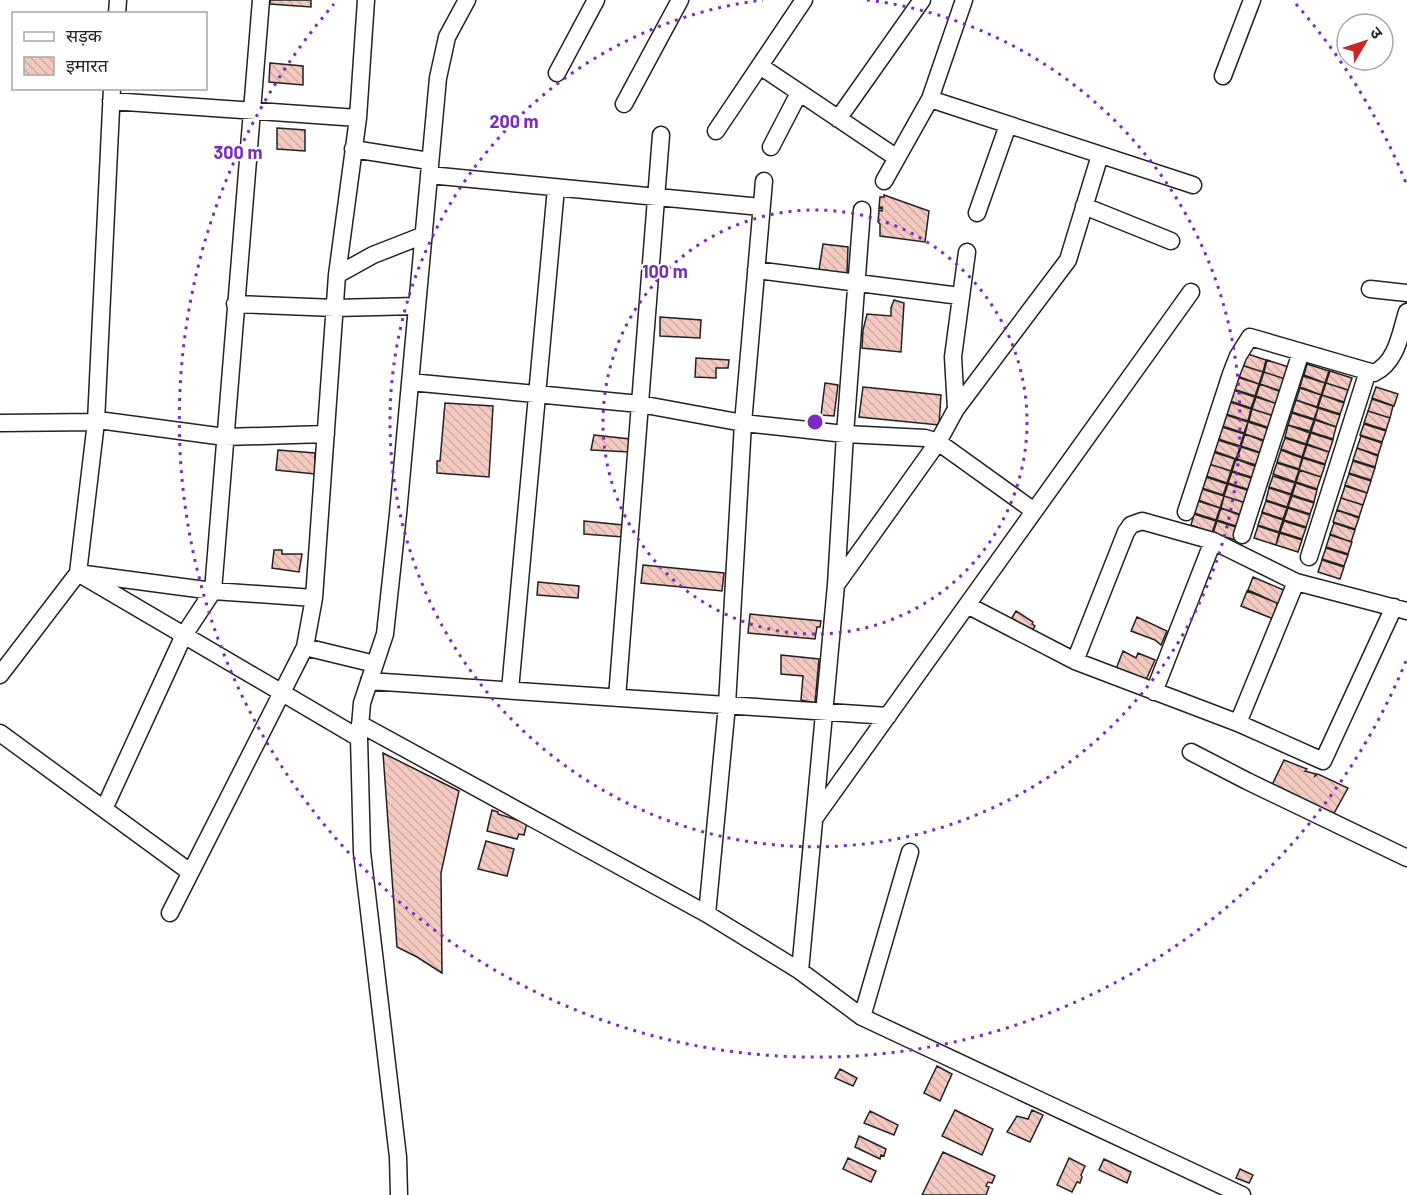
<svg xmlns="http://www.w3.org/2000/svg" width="1407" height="1195" font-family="Barlow,'Noto Sans Devanagari',sans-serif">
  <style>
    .building { fill: url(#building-back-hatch); stroke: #222; stroke-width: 1.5 }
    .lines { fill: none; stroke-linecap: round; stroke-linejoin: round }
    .minor-casing { stroke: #222; stroke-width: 19 }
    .minor { stroke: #fff; stroke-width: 16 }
    .ring { fill: none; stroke: #7b2cbf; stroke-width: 3; stroke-dasharray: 3 6 }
    .centre { fill: #7b2cbf; stroke: #fff; stroke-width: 3 }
    .ring-label { font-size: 18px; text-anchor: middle; font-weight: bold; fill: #7b2cbf; stroke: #fff; stroke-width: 4.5; stroke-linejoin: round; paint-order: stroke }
  </style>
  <defs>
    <pattern id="building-back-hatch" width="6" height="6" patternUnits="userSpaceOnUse" patternTransform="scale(1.5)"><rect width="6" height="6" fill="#f3c9c0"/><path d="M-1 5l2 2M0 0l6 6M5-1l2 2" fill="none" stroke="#d0aca5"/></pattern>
  </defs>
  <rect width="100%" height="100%" fill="#fff"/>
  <path class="building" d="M270,0H311V7L270,4Z
    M270,63L303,66V85L269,82Z
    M277,128L305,130V151L277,149Z
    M884,195L929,211L925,242L880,236V224L878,222L879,210L882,211V207L879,208L880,197H884Z
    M823,244L848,247L847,274L819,270Z
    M894,300L904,303L901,352L862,348L863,330L867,314L891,316V308Z
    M660,317L701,320L700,338L660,336Z
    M1245,353L1266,360L1263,372L1241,365Z
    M696,358L729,360L728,368H716V378L695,377Z
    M1267,360L1289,367L1285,379L1264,372Z
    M1307,364L1329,371L1325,383L1304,375Z
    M1241,365L1263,372L1259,384L1237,376Z
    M1330,371L1352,378L1348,390L1326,383Z
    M1264,372L1285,379L1281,391L1260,384Z
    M1303,376L1325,383L1321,395L1300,387Z
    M1237,377L1259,384L1255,396L1233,389Z
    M825,383L838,385L834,416L821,415Z
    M1326,383L1348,390L1344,402L1322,395Z
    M1260,384L1281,392L1277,404L1256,396Z
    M863,387L941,395L939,425L859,417Z
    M1376,387L1398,394L1394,406L1372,398Z
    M1300,388L1321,395L1317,407L1296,400Z
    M1233,390L1255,397L1251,408L1230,401Z
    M1322,395L1344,403L1340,414L1318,407Z
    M1256,397L1278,404L1274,416L1252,409Z
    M1372,399L1393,406L1390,418L1368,411Z
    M1296,400L1318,408L1314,419L1292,412Z
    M1230,402L1251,409L1248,421L1226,414Z
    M445,403L493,406L489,477L437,473V461H440Z
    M1318,408L1340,415L1336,427L1315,419Z
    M1252,409L1274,416L1270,428L1249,421Z
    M1368,411L1390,418L1386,430L1364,423Z
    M1292,413L1314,420L1310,431L1288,425Z
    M1226,415L1248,422L1244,433L1222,426Z
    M1315,420L1336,427L1333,439L1311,432Z
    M1248,422L1270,429L1266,441L1245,434Z
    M1364,424L1386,431L1382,442L1360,435Z
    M1288,425L1310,433L1306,444L1285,437Z
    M1222,427L1244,434L1240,446L1218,439Z
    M1311,433L1333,440L1329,452L1307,444Z
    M1245,434L1266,442L1262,453L1241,446Z
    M594,435L630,439V452L591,450Z
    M1361,436L1382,443L1378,455L1357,448Z
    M1285,438L1306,445L1302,457L1281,449Z
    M1218,440L1240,447L1236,459L1214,451Z
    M1307,445L1329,452L1325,464L1303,457Z
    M1241,447L1263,454L1259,466L1237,459Z
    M1357,448L1378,456L1375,467L1353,460Z
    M278,450L315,453V474L276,470Z
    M1281,450L1302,458L1299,469L1277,462Z
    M1213,452L1235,459L1231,471L1209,464Z
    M1303,458L1325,465L1321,477L1299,470Z
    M1236,459L1257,467L1254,478L1232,471Z
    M1353,461L1375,468L1371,480L1349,473Z
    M1277,463L1299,470L1295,482L1273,474Z
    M1209,464L1231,471L1227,483L1206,476Z
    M1300,470L1321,477L1317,489L1296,482Z
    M1232,472L1254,479L1250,490L1228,483Z
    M1349,474L1371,481L1367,493L1345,485Z
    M1273,476L1295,483L1291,494L1269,487Z
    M1206,477L1227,484L1223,495L1202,488Z
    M1296,483L1317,490L1314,502L1292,495Z
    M1228,484L1250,491L1246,503L1224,496Z
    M1345,486L1367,493L1363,505L1341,498Z
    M1269,488L1291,495L1287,507L1266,500Z
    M1202,489L1224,496L1220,508L1198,500Z
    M1224,496L1246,503L1242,515L1221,508Z
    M1292,496L1314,503L1310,514L1288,507Z
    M1341,498L1363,505L1359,517L1337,510Z
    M1198,501L1220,508L1216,520L1194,513Z
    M1266,501L1287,508L1283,519L1262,512Z
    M1221,508L1242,516L1239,527L1217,520Z
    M1288,508L1310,515L1306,527L1284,520Z
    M1337,510L1359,518L1355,529L1333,522Z
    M1262,513L1283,520L1279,532L1258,525Z
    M1194,514L1216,521L1212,533L1191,525Z
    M584,521L623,525V537L584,534Z
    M1217,521L1239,528L1235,540L1213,533Z
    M1284,521L1306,528L1302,539L1280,532Z
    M1334,523L1355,530L1351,542L1330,534Z
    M1258,526L1279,533L1276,545L1254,538Z
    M1280,533L1302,540L1298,552L1276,545Z
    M1330,535L1352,542L1348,554L1326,547Z
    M1326,548L1348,555L1344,566L1322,559Z
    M274,550H282V554H302L299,572L272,568Z
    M1322,560L1344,567L1340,579L1318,572Z
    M643,565L724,573L722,591L641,583Z
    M1253,577L1286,591L1281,605L1248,590Z
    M538,582L579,586L578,598L537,595Z
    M1247,591L1277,603L1276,620L1241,606Z
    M1016,611L1033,622L1032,624L1035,626L1029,636L1010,621Z
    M750,614L821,621L820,627H817L815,639L748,633Z
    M1137,617L1167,631L1161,645L1155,640L1131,631Z
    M1123,651L1136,658L1138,653L1155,660L1145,682L1116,669Z
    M781,655L819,659L815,703L801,700L803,676L781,674Z
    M383,753L459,791L441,873L442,973L417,957L397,947Z
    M1284,760L1307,769L1305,771L1316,774L1315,776L1318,774L1348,788L1333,815L1271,787Z
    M492,810L498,812V814L527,823L524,835L519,834L517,839L487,831Z
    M486,841L514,849L507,876L478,869Z
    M937,1066L952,1074L940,1101L924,1093Z
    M840,1069L857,1078L853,1086L835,1078Z
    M955,1110L993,1129L982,1155L942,1136Z
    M1032,1110L1043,1115L1030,1142L1007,1132L1017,1116L1028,1119Z
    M870,1111L898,1125L894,1135L864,1123Z
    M859,1136L886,1149L884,1156L881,1155L880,1159L855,1147Z
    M943,1152L995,1176L992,1183L988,1182L986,1186L989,1187L986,1195H922Z
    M848,1158L876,1171L871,1182L843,1169Z
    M1069,1158L1085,1166L1081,1175L1082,1177L1080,1183L1077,1182L1072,1192L1057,1185Z
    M1104,1159L1131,1172L1127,1183L1099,1170Z
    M1240,1169L1253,1175L1249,1183L1236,1178Z"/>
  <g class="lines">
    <defs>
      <path id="minor" d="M117,14L118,0
        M760,66L897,158
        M557,73L596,0
        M1223,76L1252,0
        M930,99L1193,185
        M111,101L358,118
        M624,104L680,0
        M838,119L922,0
        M716,131L804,0
        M771,147L799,93
        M353,149L429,161
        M429,175L761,207
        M884,181L930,99L964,0
        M1084,206L1171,241
        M977,213L1008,125
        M756,270L960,296
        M337,275L373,255L424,235
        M1370,289L1407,293
        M235,304L335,308L417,306
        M410,382L640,404L743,423L845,434L925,438L938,442L1034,511
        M956,409L1068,260L1100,155
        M0,423L96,422L98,420L225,437L326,434
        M1186,512L1231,374L1238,356L1250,337L1374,373C1397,362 1400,334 1407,312
        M1242,535L1301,352
        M1309,557L1368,371
        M78,573L359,738
        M85,574L213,591L314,598
        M836,585L938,442L956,409L953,357L967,252
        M967,605L1075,661L1238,723L1323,761L1394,607
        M305,647L375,664
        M1075,661L1126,532L1131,525L1142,521L1213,541L1296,582L1407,611
        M0,675L78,573L96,422L112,88
        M369,681L888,716
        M510,690L556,188
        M1154,692L1213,541
        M617,698L661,135
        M1238,723L1296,582
        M360,724L707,914L800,971L862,1017L1242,1195
        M0,733L190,872
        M1191,752L1247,781L1407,858
        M104,809L184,635L213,591L261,0
        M816,816L1191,292
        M170,913L305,647L314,598L337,275L358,118L366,0
        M707,914L727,705L743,423L764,181
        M800,971L836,585L845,434L862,210
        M862,1017L910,852
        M399,1195L398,1157L362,852L359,738L362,703L385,634L398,514L438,78L447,37L467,0"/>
    </defs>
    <use href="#minor" class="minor-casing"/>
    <use href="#minor" class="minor"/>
  </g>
  <g class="ring">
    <circle cx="815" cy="422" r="212"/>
    <path d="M867 0A425 425 0 1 1 763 0"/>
    <path d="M1406 661A637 637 0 1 1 334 4M1296 4A637 637 0 0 1 1406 183"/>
  </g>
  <circle cx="815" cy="422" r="9" class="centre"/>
  <g class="ring-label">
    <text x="514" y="128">200 m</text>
    <text x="238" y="159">300 m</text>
    <text x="665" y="278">100 m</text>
  </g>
  <rect x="12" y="12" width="195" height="78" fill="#ffffff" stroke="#a7a7a7" stroke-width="1.5"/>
  <rect x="24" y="32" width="30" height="9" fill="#ffffff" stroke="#a7a7a7" stroke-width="1.5"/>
  <text x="66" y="42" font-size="18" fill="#222222">सड़क</text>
  <rect x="24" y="57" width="30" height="18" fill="url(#building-back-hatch)" stroke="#a7a7a7" stroke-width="1.5"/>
  <text x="66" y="72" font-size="18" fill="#222222">इमारत</text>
  <g transform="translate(1365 42) rotate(51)"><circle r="28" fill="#ffffff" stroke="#a7a7a7" stroke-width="1.5"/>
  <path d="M0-4.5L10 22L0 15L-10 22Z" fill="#c62828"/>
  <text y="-9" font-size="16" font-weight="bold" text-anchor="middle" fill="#222222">उ</text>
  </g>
</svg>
